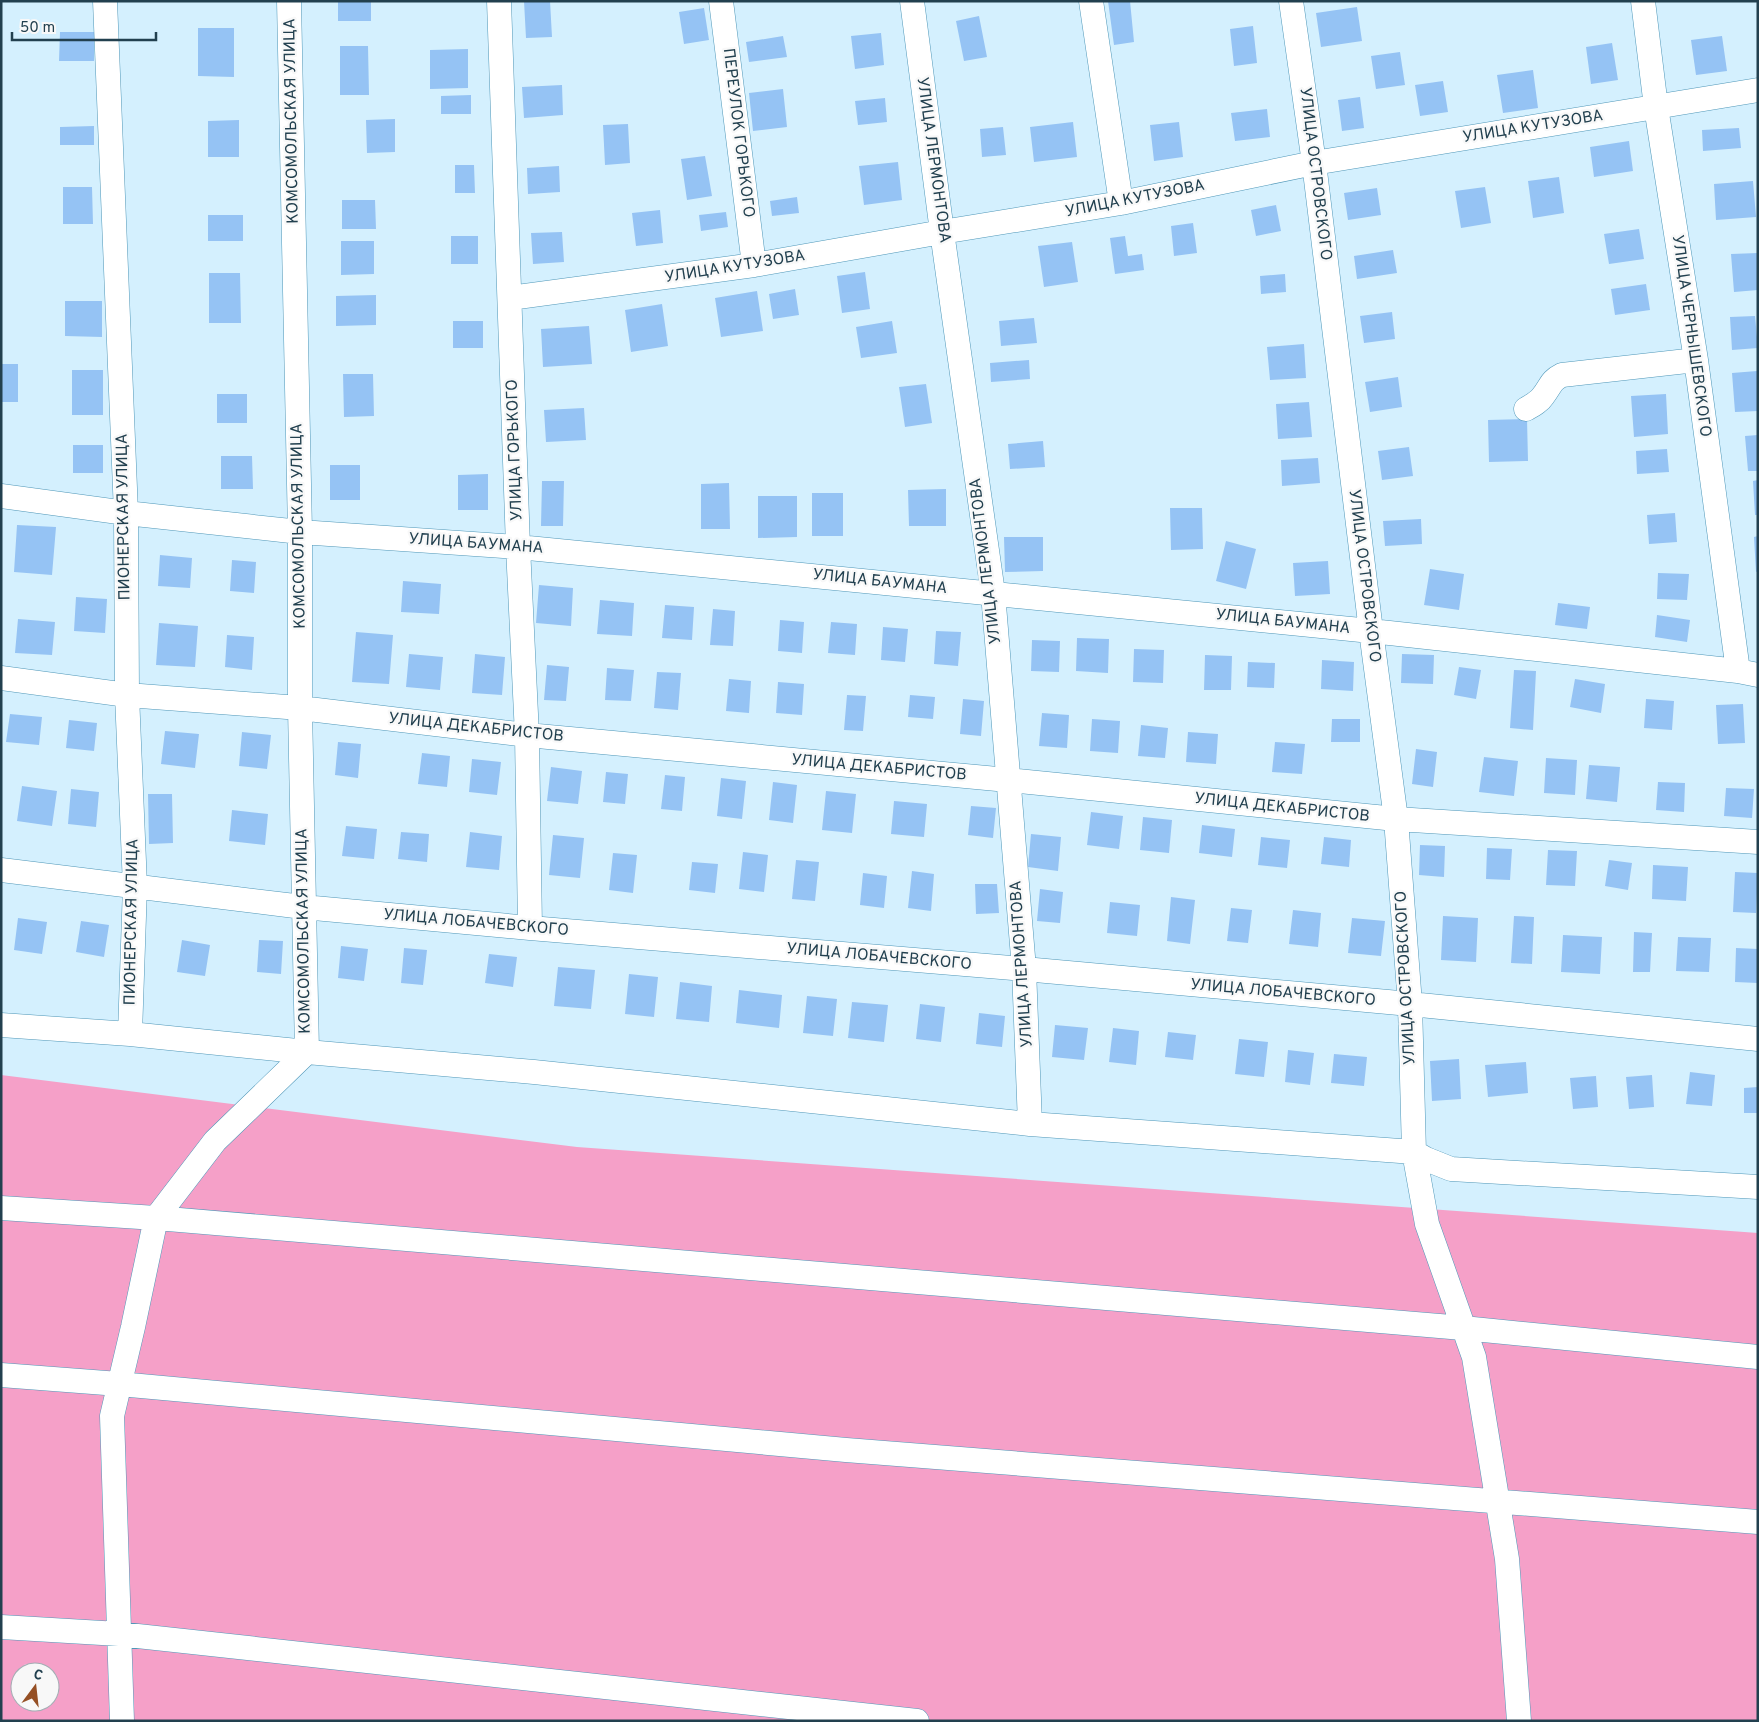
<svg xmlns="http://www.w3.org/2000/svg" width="1759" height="1722" font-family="Overpass,sans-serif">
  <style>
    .green { fill: #f5a0c8; fill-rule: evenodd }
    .building { fill: #95c3f4 }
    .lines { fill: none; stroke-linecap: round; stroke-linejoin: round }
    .minor-casing { stroke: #4f97b8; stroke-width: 25 }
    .minor { stroke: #fff; stroke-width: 24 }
    .labels { text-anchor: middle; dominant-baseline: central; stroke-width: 4.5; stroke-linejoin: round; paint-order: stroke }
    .street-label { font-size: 16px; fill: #22404f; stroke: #f8f8f8 }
  </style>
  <rect width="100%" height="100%" fill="#d4f0fe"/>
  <path class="green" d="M1,1075L577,1147L1758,1233V1721H1ZM20,1672H50V1702H20Z"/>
  <path class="building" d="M338,1H371V21H338Z
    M524,1H550L552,37L526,38Z
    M1108,1H1130L1134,42L1114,45Z
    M1357,7L1362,41L1321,47L1316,13Z
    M704,8L709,40L684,44L679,12Z
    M979,16L987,57L964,61L956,21Z
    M1253,26L1257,63L1234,66L1230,29Z
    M198,28H234V77L198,76Z
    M60,32H94V61H59Z
    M881,33L884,65L855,69L851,36Z
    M783,36L787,57L749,62L746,42Z
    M1722,36L1727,71L1696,75L1691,40Z
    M1612,43L1618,80L1591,84L1586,47Z
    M340,46H368L369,95H340Z
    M468,49V88L430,89V50Z
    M1400,52L1405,85L1376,89L1371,56Z
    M1533,70L1538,108L1503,113L1497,75Z
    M1443,81L1448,112L1420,116L1415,85Z
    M562,85L563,115L524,118L522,87Z
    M783,89L787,127L753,131L749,93Z
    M471,95V114H441V96Z
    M1360,97L1364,128L1342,131L1338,100Z
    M885,98L887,122L858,125L855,101Z
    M1267,109L1270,137L1235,141L1231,113Z
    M395,119V152L367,153L366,120Z
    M239,120V157H208V121Z
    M1073,122L1077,157L1034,162L1030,127Z
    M1179,122L1183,157L1154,161L1150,125Z
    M628,124L630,163L605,165L603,125Z
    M94,126V145H60V127Z
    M1003,127L1006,155L982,157L980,129Z
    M1739,128L1741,148L1703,151L1702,130Z
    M1629,141L1633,171L1594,177L1590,147Z
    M705,156L712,196L687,200L681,159Z
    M898,162L902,200L864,205L859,166Z
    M455,165H474L475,193H455Z
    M559,166L560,192L528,194L527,168Z
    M1559,177L1564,213L1533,218L1528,181Z
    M1753,181L1756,217L1716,220L1714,184Z
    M63,187H92L93,224H63Z
    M1485,187L1491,223L1461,228L1455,191Z
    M1377,188L1381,215L1348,220L1344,193Z
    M797,197L799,213L772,216L770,201Z
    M342,200H375L376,229H342Z
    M1276,205L1281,231L1256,236L1251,210Z
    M660,210L663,243L636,246L632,213Z
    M726,212L728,227L701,231L699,215Z
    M208,215H243V241H208Z
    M1193,223L1197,253L1174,256L1171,226Z
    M1639,229L1644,259L1609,264L1604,234Z
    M562,232L564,262L533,264L531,233Z
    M451,236H478V264H451Z
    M1125,236L1128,256L1142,254L1144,270L1115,274L1110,238Z
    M341,241H374V274L341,275Z
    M1072,242L1078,282L1044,287L1038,246Z
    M1393,250L1397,273L1357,279L1354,256Z
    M1758,253V290L1734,292L1731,254Z
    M865,272L870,309L842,313L837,276Z
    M209,273H240L241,323H209Z
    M1285,274L1286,292L1261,294L1260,276Z
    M1646,284L1650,310L1615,315L1611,289Z
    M795,289L799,315L773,319L769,294Z
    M757,291L763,331L721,337L715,298Z
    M376,295V325L336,326V296Z
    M65,301H102V337L65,336Z
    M662,304L668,346L631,352L625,310Z
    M1392,312L1395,339L1364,343L1360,316Z
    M1755,316L1758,348L1732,350L1730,317Z
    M1034,318L1037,343L1001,346L999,321Z
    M453,321H483V348H453Z
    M892,321L897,353L861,358L856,327Z
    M589,326L592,364L543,367L541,329Z
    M1304,344L1306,378L1270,380L1267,347Z
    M1029,360L1030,379L991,382L990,363Z
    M1,364H18V402H1Z
    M72,370H103V415H72Z
    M1757,371L1758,411L1735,412L1732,373Z
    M343,374H373L374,416L344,417Z
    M1398,377L1402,407L1370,412L1365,382Z
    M926,384L932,423L905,427L899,387Z
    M217,394H247V423H217Z
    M1666,394L1668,434L1634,437L1631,396Z
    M1309,402L1312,437L1278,439L1276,404Z
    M584,408L586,440L546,442L544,410Z
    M1527,419L1528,461L1489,462L1488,420Z
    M1758,435V471H1748L1745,436Z
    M1043,441L1045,467L1010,469L1008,444Z
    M73,445H103V473H73Z
    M1409,447L1413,476L1382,480L1378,451Z
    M1667,449L1669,472L1637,474L1636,451Z
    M221,456H252L253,489H221Z
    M1318,458L1320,483L1282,486L1281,460Z
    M330,465H360V500H330Z
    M488,474V510H458V475Z
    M1758,480V515H1755L1753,481Z
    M542,481H564L563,526H541Z
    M729,483L730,529H701V484Z
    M946,489V526H909L908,490Z
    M812,493H843V536H812Z
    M758,496H797V537L758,538Z
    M1170,508H1202L1203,549L1171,550Z
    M1675,513L1677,542L1649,544L1647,515Z
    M1421,519L1422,544L1385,546L1383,521Z
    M17,525L56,527L52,575L14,572Z
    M1758,536V571L1756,572L1754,537Z
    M1004,537H1043V571L1005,572Z
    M1226,541L1256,549L1246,589L1216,581Z
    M160,555L192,558L190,588L158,586Z
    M232,560L256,562L254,593L230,591Z
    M1328,561L1330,594L1295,596L1293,563Z
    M1430,569L1464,574L1459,610L1424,605Z
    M1658,573L1689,574L1687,600L1657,599Z
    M403,581L441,584L439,614L401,612Z
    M539,585L573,588L571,626L536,623Z
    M76,597L107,599L105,633L74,631Z
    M600,600L634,603L632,636L597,634Z
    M1558,603L1590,607L1587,629L1555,625Z
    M665,605L694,607L692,640L662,638Z
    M713,609L735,611L733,646L710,645Z
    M1657,615L1690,620L1687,642L1655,637Z
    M18,619L55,622L52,655L15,653Z
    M780,620L804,622L802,653L778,651Z
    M831,622L857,624L855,655L828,653Z
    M159,623L198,626L195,667L156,665Z
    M883,627L908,629L905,662L881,660Z
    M936,631L961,632L958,666L934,664Z
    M356,632L393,635L389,684L352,682Z
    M227,635L254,637L252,670L225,667Z
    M1077,638L1109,639L1108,673L1076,671Z
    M1032,640L1060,641L1059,672L1031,671Z
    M1134,649L1164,650L1163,683L1133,682Z
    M409,654L443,657L440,690L406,687Z
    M475,654L505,657L502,695L472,693Z
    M1402,654L1434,655L1433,684L1401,683Z
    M1205,655L1232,656L1231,690H1204Z
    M1322,660L1354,662L1353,691L1321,689Z
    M1248,662L1275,663L1274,688L1247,687Z
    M547,665L569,667L566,701L544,700Z
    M1459,667L1481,670L1476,699L1454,695Z
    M607,668L634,670L631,701L605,700Z
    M1514,670L1536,671L1533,730L1510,728Z
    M657,672L681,673L678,710L654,708Z
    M729,679L751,681L749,713L726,711Z
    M1575,679L1605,684L1601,713L1570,707Z
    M778,682L804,684L802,715L776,713Z
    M847,695L866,696L863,731L844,730Z
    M910,695L935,697L933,719L908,717Z
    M963,699L984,701L981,736L960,734Z
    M1646,699L1674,701L1672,730L1644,728Z
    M1743,704L1745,743L1718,744L1716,705Z
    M1042,713L1069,715L1067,748L1039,746Z
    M10,714L42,717L39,745L6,742Z
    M1092,719L1120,721L1118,753L1090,751Z
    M1332,719H1360V742H1331Z
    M69,720L97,723L94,751L66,748Z
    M1141,725L1168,728L1165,758L1138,756Z
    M165,731L199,734L195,768L161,764Z
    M242,732L271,735L267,769L239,766Z
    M1188,732L1218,734L1216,764L1186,762Z
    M338,742L361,744L358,778L335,775Z
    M1275,742L1305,744L1302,774L1272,772Z
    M1416,749L1437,752L1433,787L1412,784Z
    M422,753L450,756L447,787L418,784Z
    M1484,757L1518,761L1514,796L1479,792Z
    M1546,758L1577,760L1575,795L1544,793Z
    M472,759L501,762L497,795L469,792Z
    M1589,765L1620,767L1617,802L1586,799Z
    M551,767L582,771L578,804L547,801Z
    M606,772L628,774L625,804L603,802Z
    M665,775L685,777L682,811L661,809Z
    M721,778L746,781L742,819L717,816Z
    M773,782L797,785L793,823L769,820Z
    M1658,782L1685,783L1684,812L1656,810Z
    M22,786L57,791L52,826L17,821Z
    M1726,788L1754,789L1752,818L1724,816Z
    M71,789L99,792L96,827L68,824Z
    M826,791L856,794L852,833L822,830Z
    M148,794H172L173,843L149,844Z
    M894,801L927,804L924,837L891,834Z
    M971,806L996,808L993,838L968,835Z
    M232,810L268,814L265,845L229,841Z
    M1091,812L1123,816L1119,849L1087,845Z
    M1143,817L1172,820L1169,853L1140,850Z
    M1202,825L1235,829L1232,857L1199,853Z
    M346,826L377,829L374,859L342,856Z
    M401,832L429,834L427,862L398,859Z
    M470,832L502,836L499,870L466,867Z
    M1031,834L1061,837L1058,871L1028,867Z
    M553,835L584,838L580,878L549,875Z
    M1261,837L1290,840L1287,868L1258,865Z
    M1324,837L1351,840L1349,867L1321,864Z
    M1420,845L1445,846L1444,877L1419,875Z
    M1487,848L1512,849L1510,880L1486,879Z
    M1548,850L1577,851L1575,886L1546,885Z
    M743,852L768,855L764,892L739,889Z
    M613,853L637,855L633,893L609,890Z
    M796,860L819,862L815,901L792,899Z
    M1609,860L1632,863L1628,890L1605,886Z
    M692,862L718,864L715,893L689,890Z
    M1653,865L1688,867L1686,901L1652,899Z
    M912,871L934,874L931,911L908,908Z
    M1735,872L1758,873L1756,913L1733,912Z
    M863,873L887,876L884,908L860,905Z
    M975,884H997L999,913L976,914Z
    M1040,889L1063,892L1060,923L1037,921Z
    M1171,897L1195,900L1190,944L1167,941Z
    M1110,902L1140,905L1137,936L1107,933Z
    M1231,908L1252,910L1248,943L1227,941Z
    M1293,910L1321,913L1318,947L1289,944Z
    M1443,916L1478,918L1476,962L1441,960Z
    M1514,916L1534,917L1532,964L1511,963Z
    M18,918L47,922L42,954L14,950Z
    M1352,918L1385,921L1381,956L1348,953Z
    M81,921L109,925L104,957L76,952Z
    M1634,932L1652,933L1650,972H1633Z
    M1563,935L1602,937L1600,974L1561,972Z
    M1678,937L1711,938L1709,972L1676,971Z
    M182,940L210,945L205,976L177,972Z
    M259,940L283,941L281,974L257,972Z
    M341,946L368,949L364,981L338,978Z
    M404,948L427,950L423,985L401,983Z
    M1736,948L1758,949V983L1735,982Z
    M489,954L517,957L513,987L485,983Z
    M558,967L595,970L591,1009L554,1006Z
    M629,974L658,977L654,1017L625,1014Z
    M680,982L712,986L709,1022L676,1019Z
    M739,990L782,995L779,1028L736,1023Z
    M807,996L837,999L833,1036L803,1033Z
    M852,1002L888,1005L884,1042L848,1038Z
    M920,1004L945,1007L941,1042L916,1039Z
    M979,1013L1005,1016L1002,1047L976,1044Z
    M1055,1025L1088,1028L1084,1060L1052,1057Z
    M1113,1028L1139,1031L1136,1065L1109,1062Z
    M1168,1032L1196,1035L1193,1060L1165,1057Z
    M1239,1039L1268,1042L1264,1077L1235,1074Z
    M1288,1050L1314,1053L1310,1085L1285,1082Z
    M1334,1054L1367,1057L1364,1086L1331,1083Z
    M1459,1059L1461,1099L1432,1101L1430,1061Z
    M1526,1062L1528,1093L1488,1097L1485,1065Z
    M1690,1072L1715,1075L1712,1106L1686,1104Z
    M1652,1075L1654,1107L1629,1109L1626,1077Z
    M1596,1076L1598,1107L1573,1109L1570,1078Z
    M1758,1087V1113H1744V1088Z"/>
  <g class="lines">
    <defs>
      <path id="minor" d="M105,1L126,513L127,695L135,886L130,1034
        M499,1L518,547L527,735L530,928
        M721,1L754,265
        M912,1L942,232L993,593L1024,969L1030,1124
        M1091,1L1121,203
        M1291,1L1314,163L1371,631L1396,819L1410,1004L1414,1152L1427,1224L1474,1357L1507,1559L1519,1721
        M1643,1L1656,107L1696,360L1738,671
        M510,298L754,265L942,232L1121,203L1314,163L1758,90
        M1526,409C1533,405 1539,402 1543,396C1551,386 1550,381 1562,375L1696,360
        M1,496L126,513L300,532L518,547L1371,631L1738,671L1758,675
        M1,678L127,695L300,708L527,735L1008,780L1396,819L1758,842
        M1,870L303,907L530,928L1024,969L1410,1004L1758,1039
        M1,1025L130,1034L307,1052L534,1072L1030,1124L1414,1152L1426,1159L1451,1169L1758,1187
        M1,1208L156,1218L1463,1328L1758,1357
        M1,1375L119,1384L846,1450L1758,1522
        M1,1627L119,1634L917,1721
        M122,1721L112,1416L133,1327L156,1218L215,1141L307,1052L300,708V532L289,1"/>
    </defs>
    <use href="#minor" class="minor-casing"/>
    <use href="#minor" class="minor"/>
  </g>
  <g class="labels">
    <g class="street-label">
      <text transform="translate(292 121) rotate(-91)">КОМСОМОЛЬСКАЯ УЛИЦА</text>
      <text transform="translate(1533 127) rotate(-9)">УЛИЦА КУТУЗОВА</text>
      <text transform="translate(738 133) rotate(83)">ПЕРЕУЛОК ГОРЬКОГО</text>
      <text transform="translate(933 160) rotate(82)">УЛИЦА ЛЕРМОНТОВА</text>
      <text transform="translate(1315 174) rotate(83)">УЛИЦА ОСТРОВСКОГО</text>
      <text transform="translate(1135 199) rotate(-11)">УЛИЦА КУТУЗОВА</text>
      <text transform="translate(735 267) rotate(-9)">УЛИЦА КУТУЗОВА</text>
      <text transform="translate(1691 336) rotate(82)">УЛИЦА ЧЕРНЫШЕВСКОГО</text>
      <text transform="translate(515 450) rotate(-92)">УЛИЦА ГОРЬКОГО</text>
      <text transform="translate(124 517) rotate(-91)">ПИОНЕРСКАЯ УЛИЦА</text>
      <text transform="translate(299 526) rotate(-91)">КОМСОМОЛЬСКАЯ УЛИЦА</text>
      <text transform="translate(476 544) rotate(4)">УЛИЦА БАУМАНА</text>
      <text transform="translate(986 561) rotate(-97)">УЛИЦА ЛЕРМОНТОВА</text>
      <text transform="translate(1364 576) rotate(83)">УЛИЦА ОСТРОВСКОГО</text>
      <text transform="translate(880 582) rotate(6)">УЛИЦА БАУМАНА</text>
      <text transform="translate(1283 622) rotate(6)">УЛИЦА БАУМАНА</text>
      <text transform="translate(476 728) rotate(6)">УЛИЦА ДЕКАБРИСТОВ</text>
      <text transform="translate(879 768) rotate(5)">УЛИЦА ДЕКАБРИСТОВ</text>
      <text transform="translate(1282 808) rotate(6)">УЛИЦА ДЕКАБРИСТОВ</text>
      <text transform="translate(132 922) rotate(-89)">ПИОНЕРСКАЯ УЛИЦА</text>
      <text transform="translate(476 923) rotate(5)">УЛИЦА ЛОБАЧЕВСКОГО</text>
      <text transform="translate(304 931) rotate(-91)">КОМСОМОЛЬСКАЯ УЛИЦА</text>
      <text transform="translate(879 957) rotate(5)">УЛИЦА ЛОБАЧЕВСКОГО</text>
      <text transform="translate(1022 964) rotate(-94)">УЛИЦА ЛЕРМОНТОВА</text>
      <text transform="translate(1406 978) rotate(-93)">УЛИЦА ОСТРОВСКОГО</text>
      <text transform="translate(1283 993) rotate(5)">УЛИЦА ЛОБАЧЕВСКОГО</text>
    </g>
  </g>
  <rect width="1759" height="1722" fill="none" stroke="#22404f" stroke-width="5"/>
  <g transform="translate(35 1687) rotate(15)"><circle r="24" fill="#f8f8f8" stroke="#a2aeb4"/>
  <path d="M0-4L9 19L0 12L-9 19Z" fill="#955025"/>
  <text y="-8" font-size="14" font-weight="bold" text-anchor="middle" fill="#22404f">С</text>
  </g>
  <path d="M12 32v8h144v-8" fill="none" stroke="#22404f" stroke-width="2.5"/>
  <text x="20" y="32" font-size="15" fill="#22404f" stroke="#f8f8f8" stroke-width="4" paint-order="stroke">50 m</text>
</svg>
